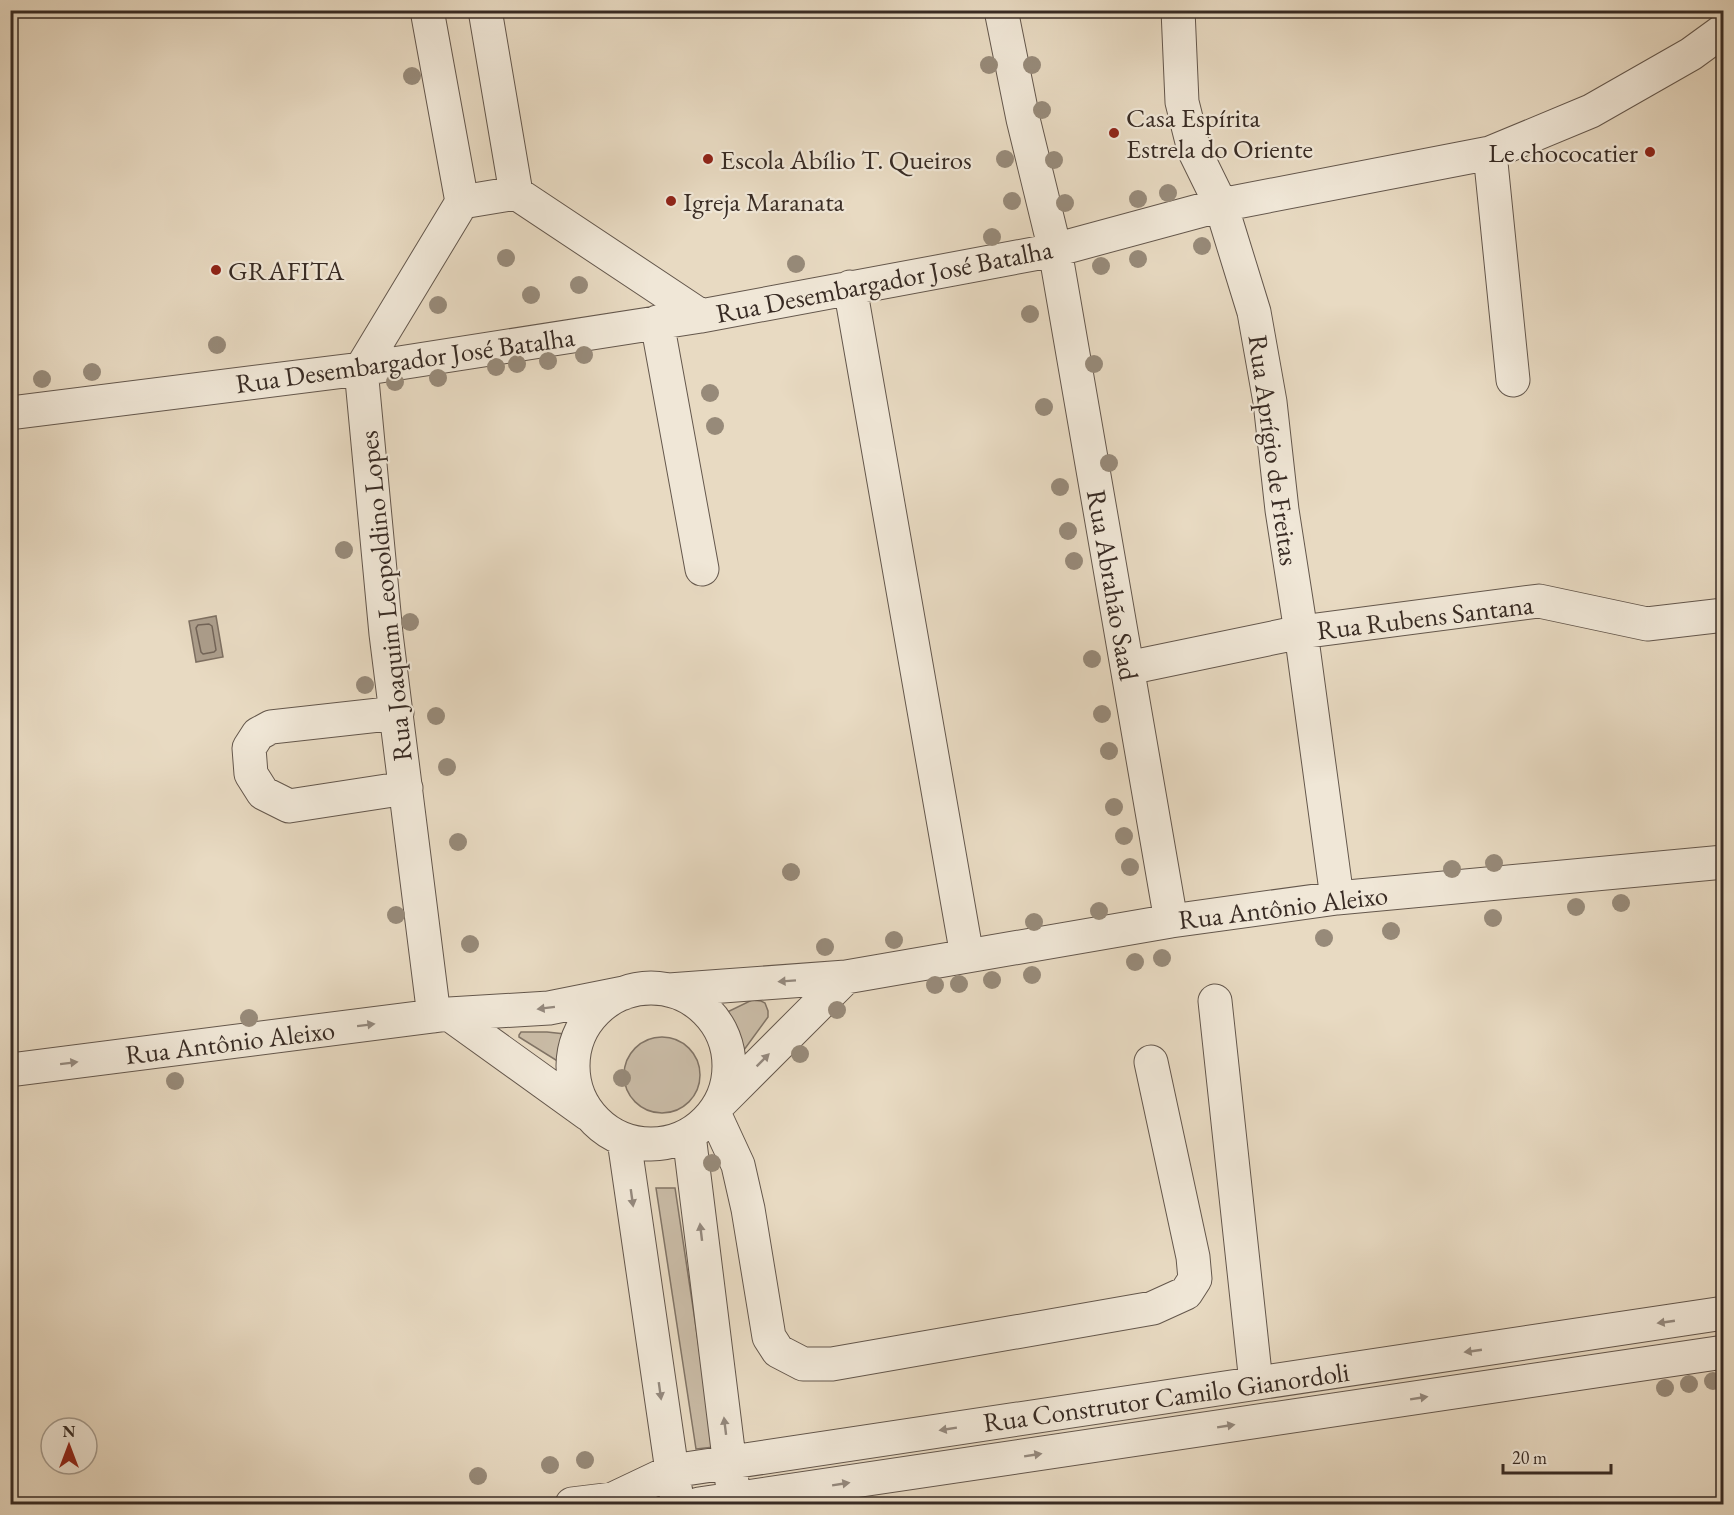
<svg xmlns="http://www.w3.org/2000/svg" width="1734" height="1515" font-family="'EB Garamond',serif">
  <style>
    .garden { fill: #cabca7; stroke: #817466; stroke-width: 1.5 }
    .water { fill: #ac9e8c; stroke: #7e7062; stroke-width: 1.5 }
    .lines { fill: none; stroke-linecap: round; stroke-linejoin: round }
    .shore { stroke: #726458; stroke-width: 1.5 }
    .minor-casing { stroke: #64574c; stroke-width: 35 }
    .minor { stroke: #f0e7d7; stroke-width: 33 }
    .tree { fill: #978a79 }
    .oneway { fill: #94897e }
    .poi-dot { fill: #8f2418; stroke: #f0e7d7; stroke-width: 2 }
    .labels { text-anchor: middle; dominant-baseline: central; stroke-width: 4.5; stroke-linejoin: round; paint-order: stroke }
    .poi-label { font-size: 27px; fill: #382b24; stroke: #f0e7d7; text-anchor: start }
    .street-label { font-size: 27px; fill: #382b24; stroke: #f0e7d7 }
  </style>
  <rect width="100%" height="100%" fill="#e8dac2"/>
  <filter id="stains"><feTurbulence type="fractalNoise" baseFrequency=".00333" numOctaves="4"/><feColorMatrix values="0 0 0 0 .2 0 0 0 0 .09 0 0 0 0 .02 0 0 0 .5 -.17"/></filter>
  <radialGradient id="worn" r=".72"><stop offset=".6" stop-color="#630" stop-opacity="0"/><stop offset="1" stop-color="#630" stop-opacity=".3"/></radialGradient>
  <path class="garden" d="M752,1000L761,1001L765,1003L768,1011V1017L741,1054H737L718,1019L719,1016Z
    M521,1032H547L574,1035L571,1048L570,1067H567L519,1037V1035Z
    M624 1075a38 38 0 1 1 76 0a38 38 0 1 1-76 0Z
    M656,1188H675L714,1447L696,1449Z"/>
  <path class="water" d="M216,616L223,657L196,662L189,621Z"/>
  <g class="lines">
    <path class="shore" d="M209,624L212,626L216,650L214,652L203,654L201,652L196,628L198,625Z"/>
    <defs>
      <path id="minor" d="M427,10L462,202
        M485,10L516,193
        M1001,10L1023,119L1055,250L1171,921
        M1178,10L1182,102L1194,150L1221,205L1254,312L1270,402L1282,510L1301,632L1337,898
        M1490,153L1513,380
        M850,287L967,956
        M657,322L702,569
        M10,413L361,369L701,316L1055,250L1221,205L1490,153L1591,111L1691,54L1724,30
        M1128,668L1301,632L1539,601L1647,624L1724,615
        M397,713L271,727L258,734L249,748L251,774L263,793L289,806L406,788
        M573 1066a78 78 0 1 1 156 0a78 78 0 1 1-156 0Z
        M669,990L846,977L1171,921L1337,898L1724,862
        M1215,1001L1256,1383
        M449,1014L588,1114
        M434,1016L386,634L361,369L462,202L516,193L701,316
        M10,1070L449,1014L549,1008L624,993
        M722,1101L846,977
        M714,1113L738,1165L748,1209L769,1337L778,1351L803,1364H832L1153,1308L1186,1293L1195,1279L1193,1257L1151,1062
        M689,1135L732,1482
        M624,1140L672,1471L678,1504
        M613,1499L672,1471L1724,1313
        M572,1504L613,1499L635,1502
        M699,1504L1724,1352"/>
    </defs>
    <use href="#minor" class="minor-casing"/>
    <use href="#minor" class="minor"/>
  </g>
  <g class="tree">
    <circle cx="989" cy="65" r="9"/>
    <circle cx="1032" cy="65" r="9"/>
    <circle cx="412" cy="76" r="9"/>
    <circle cx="1042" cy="110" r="9"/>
    <circle cx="1005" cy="159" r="9"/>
    <circle cx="1054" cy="160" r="9"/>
    <circle cx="1168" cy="193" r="9"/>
    <circle cx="1138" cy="199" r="9"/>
    <circle cx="1012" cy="201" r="9"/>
    <circle cx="1065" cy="203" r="9"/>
    <circle cx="992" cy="237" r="9"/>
    <circle cx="1202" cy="246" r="9"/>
    <circle cx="506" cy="258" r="9"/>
    <circle cx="1138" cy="259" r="9"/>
    <circle cx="796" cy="264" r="9"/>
    <circle cx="1101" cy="266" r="9"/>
    <circle cx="579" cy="285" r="9"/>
    <circle cx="531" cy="295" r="9"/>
    <circle cx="438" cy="305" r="9"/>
    <circle cx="1030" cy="314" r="9"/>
    <circle cx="217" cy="345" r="9"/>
    <circle cx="584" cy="355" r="9"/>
    <circle cx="548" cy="361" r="9"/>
    <circle cx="517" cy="364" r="9"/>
    <circle cx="1094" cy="364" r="9"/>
    <circle cx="496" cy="367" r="9"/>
    <circle cx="92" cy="372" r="9"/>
    <circle cx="438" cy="378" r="9"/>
    <circle cx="42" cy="379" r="9"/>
    <circle cx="395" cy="382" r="9"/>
    <circle cx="710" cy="393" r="9"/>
    <circle cx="1044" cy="407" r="9"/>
    <circle cx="715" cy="426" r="9"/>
    <circle cx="1109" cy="463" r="9"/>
    <circle cx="1060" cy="487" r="9"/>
    <circle cx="1068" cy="531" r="9"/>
    <circle cx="344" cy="550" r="9"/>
    <circle cx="1074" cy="561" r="9"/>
    <circle cx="410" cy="622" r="9"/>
    <circle cx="1092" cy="659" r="9"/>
    <circle cx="365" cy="685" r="9"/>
    <circle cx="1102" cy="714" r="9"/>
    <circle cx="436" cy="716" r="9"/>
    <circle cx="1109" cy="751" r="9"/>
    <circle cx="447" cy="767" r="9"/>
    <circle cx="1114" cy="807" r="9"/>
    <circle cx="1124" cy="836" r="9"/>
    <circle cx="458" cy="842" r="9"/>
    <circle cx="1494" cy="863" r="9"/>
    <circle cx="1130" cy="867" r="9"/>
    <circle cx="1452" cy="869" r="9"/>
    <circle cx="791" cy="872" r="9"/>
    <circle cx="1621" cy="903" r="9"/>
    <circle cx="1576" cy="907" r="9"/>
    <circle cx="1099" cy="911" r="9"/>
    <circle cx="396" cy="915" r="9"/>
    <circle cx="1493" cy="918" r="9"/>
    <circle cx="1034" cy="922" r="9"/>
    <circle cx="1391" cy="931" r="9"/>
    <circle cx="1324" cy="938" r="9"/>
    <circle cx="894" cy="940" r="9"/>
    <circle cx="470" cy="944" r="9"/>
    <circle cx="825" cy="947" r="9"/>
    <circle cx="1162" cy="958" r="9"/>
    <circle cx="1135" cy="962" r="9"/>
    <circle cx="1032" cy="975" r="9"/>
    <circle cx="992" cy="980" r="9"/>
    <circle cx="959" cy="984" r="9"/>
    <circle cx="935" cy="985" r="9"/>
    <circle cx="837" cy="1010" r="9"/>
    <circle cx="249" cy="1018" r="9"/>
    <circle cx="800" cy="1054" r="9"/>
    <circle cx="622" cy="1078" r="9"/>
    <circle cx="175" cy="1081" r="9"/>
    <circle cx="712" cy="1163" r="9"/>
    <circle cx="1713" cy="1381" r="9"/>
    <circle cx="1689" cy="1384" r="9"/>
    <circle cx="1665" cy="1388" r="9"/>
    <circle cx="585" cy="1460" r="9"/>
    <circle cx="550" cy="1465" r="9"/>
    <circle cx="478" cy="1476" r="9"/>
  </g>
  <defs><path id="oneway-solid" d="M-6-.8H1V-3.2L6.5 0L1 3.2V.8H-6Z" transform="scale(1.5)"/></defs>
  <g class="oneway">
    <use href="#oneway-solid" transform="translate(787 981) rotate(176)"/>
    <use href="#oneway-solid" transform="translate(546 1008) rotate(173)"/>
    <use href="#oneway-solid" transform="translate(366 1025) rotate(-7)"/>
    <use href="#oneway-solid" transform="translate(763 1060) rotate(-45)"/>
    <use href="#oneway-solid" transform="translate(69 1063) rotate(-7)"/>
    <use href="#oneway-solid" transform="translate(632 1198) rotate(82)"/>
    <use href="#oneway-solid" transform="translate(701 1232) rotate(-97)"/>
    <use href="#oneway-solid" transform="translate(1666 1322) rotate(172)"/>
    <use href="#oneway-solid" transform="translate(1473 1351) rotate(172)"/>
    <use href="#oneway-solid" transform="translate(660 1391) rotate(82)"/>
    <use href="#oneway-solid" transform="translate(1419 1398) rotate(-9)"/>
    <use href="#oneway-solid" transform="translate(725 1426) rotate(-97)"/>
    <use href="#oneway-solid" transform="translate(1226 1426) rotate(-9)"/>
    <use href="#oneway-solid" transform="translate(948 1429) rotate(171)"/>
    <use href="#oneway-solid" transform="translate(1033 1455) rotate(-9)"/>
    <use href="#oneway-solid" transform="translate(841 1484) rotate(-9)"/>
  </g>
  <g class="poi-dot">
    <circle cx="1114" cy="133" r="6"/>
    <circle cx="1650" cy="152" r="6"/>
    <circle cx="708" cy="159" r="6"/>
    <circle cx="671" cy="201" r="6"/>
    <circle cx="216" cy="270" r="6"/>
  </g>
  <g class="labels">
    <g class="poi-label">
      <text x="1126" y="117">Casa Espírita<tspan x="1126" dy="31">Estrela do Oriente</tspan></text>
      <text x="1638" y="152" text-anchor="end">Le chococatier</text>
      <text x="720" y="159">Escola Abílio T. Queiros</text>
      <text x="683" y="201">Igreja Maranata</text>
      <text x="228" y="270">GRAFITA</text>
    </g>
    <g class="street-label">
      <text transform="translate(884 281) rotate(-11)">Rua Desembargador José Batalha</text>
      <text transform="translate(405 360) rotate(-8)">Rua Desembargador José Batalha</text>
      <text transform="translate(1274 450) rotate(82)">Rua Aprígio de Freitas</text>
      <text transform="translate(1113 585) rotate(80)">Rua Abrahão Saad</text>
      <text transform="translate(385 596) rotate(-96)">Rua Joaquim Leopoldino Lopes</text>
      <text transform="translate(1425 617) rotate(-7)">Rua Rubens Santana</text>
      <text transform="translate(1283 907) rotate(-7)">Rua Antônio Aleixo</text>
      <text transform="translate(230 1042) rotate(-7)">Rua Antônio Aleixo</text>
      <text transform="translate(1166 1397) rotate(-8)">Rua Construtor Camilo Gianordoli</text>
    </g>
  </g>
  <rect width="1734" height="1515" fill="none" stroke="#e8dac2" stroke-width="36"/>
  <rect x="12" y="12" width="1710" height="1491" fill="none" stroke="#382b24" stroke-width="3"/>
  <rect x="18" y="18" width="1698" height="1479" fill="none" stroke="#382b24" stroke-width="1.5"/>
  <g transform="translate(69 1446)"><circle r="28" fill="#f0e7d7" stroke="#a69c8f" stroke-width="1.5"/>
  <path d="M0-4.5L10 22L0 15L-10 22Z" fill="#8f2418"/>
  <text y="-9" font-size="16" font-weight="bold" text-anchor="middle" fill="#382b24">N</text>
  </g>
  <path d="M1503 1464v9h108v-9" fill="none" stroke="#382b24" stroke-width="3"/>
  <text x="1512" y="1464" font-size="18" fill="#382b24" stroke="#f0e7d7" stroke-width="4.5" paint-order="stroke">20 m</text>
  <rect width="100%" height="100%" filter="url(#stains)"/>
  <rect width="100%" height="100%" fill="url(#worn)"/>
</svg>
